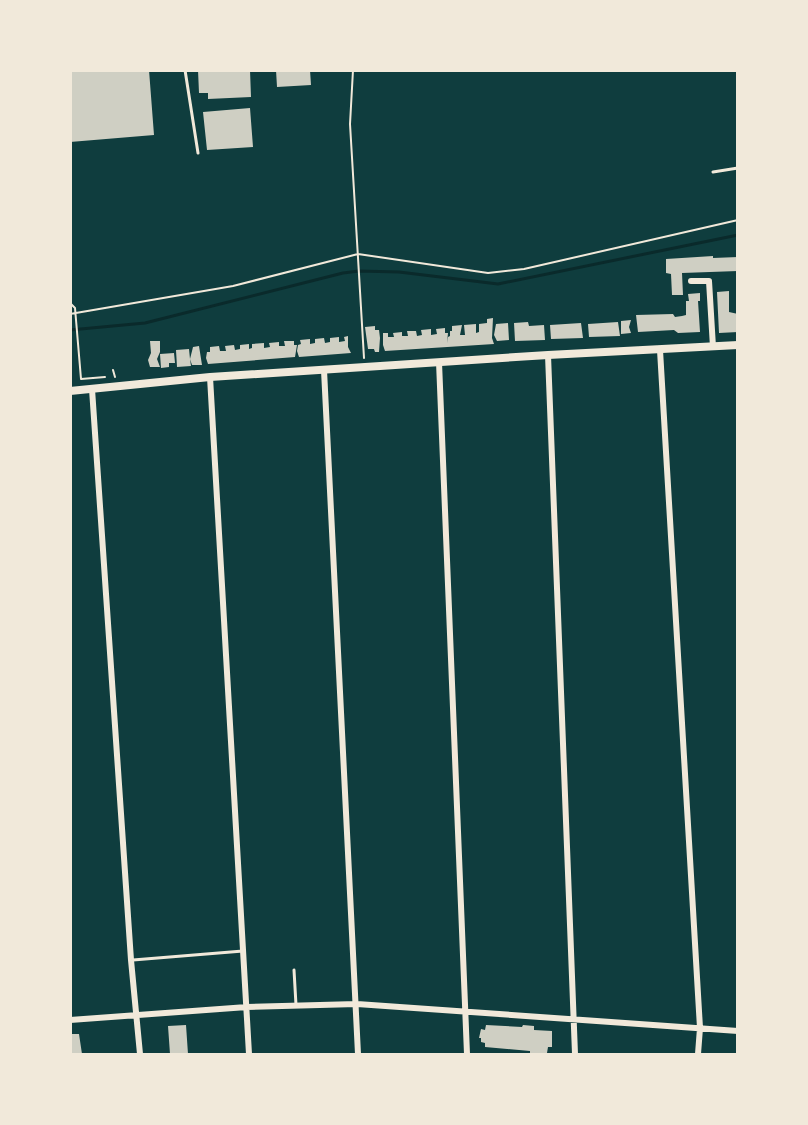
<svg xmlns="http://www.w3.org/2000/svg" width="808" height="1125" font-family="'Noto Sans',sans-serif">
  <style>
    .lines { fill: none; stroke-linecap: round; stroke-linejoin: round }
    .stream { stroke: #0a2a2b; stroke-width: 3 }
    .building { fill: #cfcfc3 }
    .path { stroke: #f1e9da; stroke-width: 2 }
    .service { stroke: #f1e9da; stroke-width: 3 }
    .minor { stroke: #f1e9da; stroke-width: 6 }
    .tertiary { stroke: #f1e9da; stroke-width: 8 }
  </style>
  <rect width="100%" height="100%" fill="#0f3d3e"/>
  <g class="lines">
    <path class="stream" d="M70,330L145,323L343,273L359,271L399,272L498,284L738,235"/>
  </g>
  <path class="building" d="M70,70H149L154,135L70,142Z
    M198,70H250L251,97L208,99V93H199Z
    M276,70H310L311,85L277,87Z
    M250,108L253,147L207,150L203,112Z
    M713,256V258L738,257V271L682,273L683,295H672L671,274L666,273V259Z
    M729,291V312L738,314V332L719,333L717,292Z
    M700,293V301H698L700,332L678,333L674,330L638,332L636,315L673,314L675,317L682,316L686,315V301H689L688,294Z
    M493,318L492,338L494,344L385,351L383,345V333H388V337H394L393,333L402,332V336H408L407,331H416L417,336L422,335L421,330L431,329V335L437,334L436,329L445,328V333H448L447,343L448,337L450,336V331H452V326L462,325L460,335H465L464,325L476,324V333L479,332V324L487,323V319Z
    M631,320L629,327L631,333L621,334V321Z
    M528,322L529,326L544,325L545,340L515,341L514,323Z
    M618,322L620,336L589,337L588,324Z
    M508,323L509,340L497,341L494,335L496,324Z
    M581,323L583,338L551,339L550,325Z
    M375,326V330H379L380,338L379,352H375L374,349H368L365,327Z
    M348,336V347L351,353L299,357L297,351L298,345L301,344L300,340L310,339V344L315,343V339L324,338L325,343L330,342V338L339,337V342L345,341L344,337Z
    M150,341H160V352L157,359L160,367H150L148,360L151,353Z
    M284,341H294V345H297L295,357L208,364L206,358L207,352H210V347L219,346L220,351H226L225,346L234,345L235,350L240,349V345L249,344V349L252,348V344L264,343V348L270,347L269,343L279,342V346H285Z
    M199,346L202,365H192L190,359L191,366L177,367L176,350L189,349L190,359L193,347Z
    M174,353L175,363H169V367L161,368L160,354Z
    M186,1025L188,1054H170L168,1026Z
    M486,1025L522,1027L523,1025L534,1026V1030L552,1031V1047H548L547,1053H545L544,1054H530V1051L485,1047V1043L481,1042V1038H479L481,1029L485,1030Z
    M70,1034H79L82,1054H70Z"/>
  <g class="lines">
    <path class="path" d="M353,70L350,124L364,358
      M70,303L75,308L81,379L105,377
      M70,314L233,286L358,254L488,273L524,269L738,220
      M113,370L115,377"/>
    <path class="service" d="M185,70L198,153
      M713,172L738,168
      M133,960L243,951
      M294,970L296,1005"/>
    <path class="minor" d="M691,281H709L713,347
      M660,350L700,1028L698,1054
      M548,355L575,1054
      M439,362L467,1054
      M324,370L358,1054
      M210,377L249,1054
      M92,389L131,960L140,1054
      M70,1020L247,1007L357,1004L738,1031"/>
    <path class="tertiary" d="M70,391L210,377L548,355L738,345"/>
  </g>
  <rect width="808" height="1125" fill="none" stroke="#f1e9da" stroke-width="144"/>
</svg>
